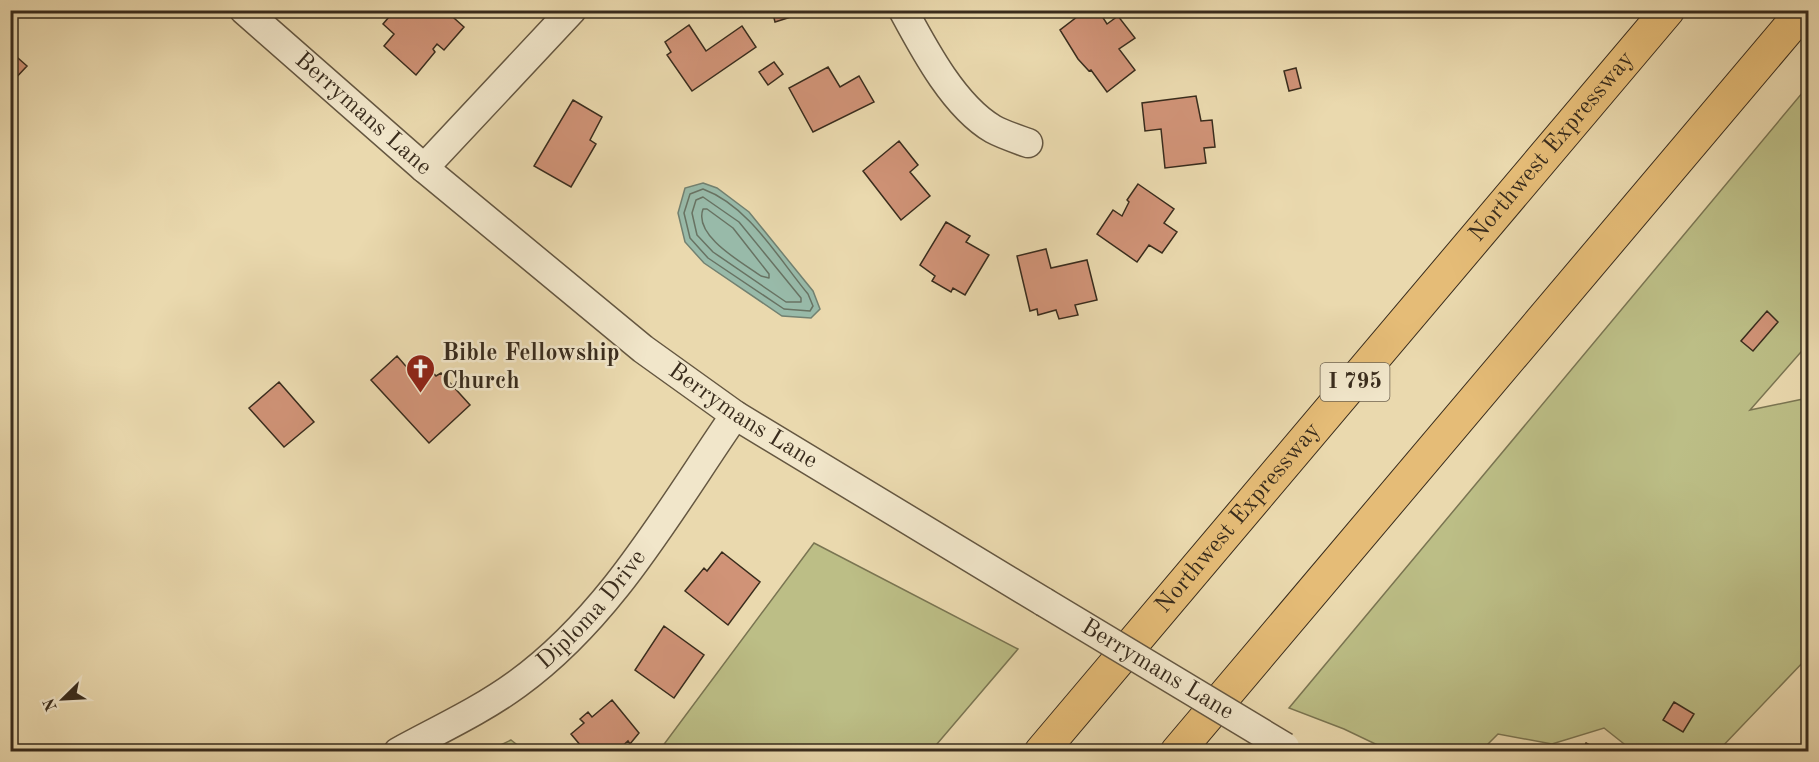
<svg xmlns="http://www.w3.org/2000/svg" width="1819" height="762" font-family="'Old Standard TT',serif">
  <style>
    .green { fill: #bcbe86; stroke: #7a7552; stroke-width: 1.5 }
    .water { fill: #98baa9; stroke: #728171; stroke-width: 1.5 }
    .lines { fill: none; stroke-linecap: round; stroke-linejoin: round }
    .shore { stroke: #687363; stroke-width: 1.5 }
    .building { fill: #d09377; stroke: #392c1d; stroke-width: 1.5 }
    .minor-casing { stroke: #655741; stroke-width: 31 }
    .highway-casing { stroke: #392c1d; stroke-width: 35 }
    .minor { stroke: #f1e6ca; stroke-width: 28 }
    .highway { stroke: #e5bc77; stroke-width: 33 }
    .minor-bridge-casing { stroke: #655741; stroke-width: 31; stroke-linecap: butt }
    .minor-bridge { stroke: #f1e6ca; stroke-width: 28 }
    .labels { text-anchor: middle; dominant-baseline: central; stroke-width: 5; stroke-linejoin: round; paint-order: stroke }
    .shield { fill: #f1e6ca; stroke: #706451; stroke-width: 1.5 }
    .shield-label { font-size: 22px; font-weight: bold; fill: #392c1d }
    .street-label { font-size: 24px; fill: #392c1d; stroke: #f1e6ca }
    .poi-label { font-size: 24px; font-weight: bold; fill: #392c1d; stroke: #f1e6ca; text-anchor: start }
  </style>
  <rect width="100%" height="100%" fill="#ead9ae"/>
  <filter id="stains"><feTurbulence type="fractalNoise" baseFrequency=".00333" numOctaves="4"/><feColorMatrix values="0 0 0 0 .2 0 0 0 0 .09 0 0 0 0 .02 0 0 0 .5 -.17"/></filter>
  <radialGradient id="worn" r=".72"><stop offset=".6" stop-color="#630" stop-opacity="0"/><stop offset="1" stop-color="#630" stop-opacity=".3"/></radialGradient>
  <path class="green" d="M1808,86V344L1750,410L1808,398V657L1718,751H1633L1604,728L1552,744L1498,734L1481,751H1390L1344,729L1289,708Z
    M814,543L1018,649L931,751H659Z
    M511,740L525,751H488Z"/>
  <path class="water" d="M703,183L717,188L749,212L813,291L820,309L811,318L782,316L704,263L685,242L678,213L685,188Z"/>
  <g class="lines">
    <path class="shore" d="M703,189C749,206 778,258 808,294L813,306L810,311L784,309L708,258L690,238L684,213L690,194Z
      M703,197L739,222L801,298V302H786L713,252L697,235L692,213L696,200Z
      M703,209H707L733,228L769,274V278L761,276C743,263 693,236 703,209Z"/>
  </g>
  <path class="building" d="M395,10H445L464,27L444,50L437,44L433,49L435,52L416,75L384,46L394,34L383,24Z
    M772,10H813L775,22Z
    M1086,10H1098L1107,24L1118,16L1135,38L1119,49L1135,70L1107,92L1091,70L1089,71L1078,59L1060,30Z
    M689,25L706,51L742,26L756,47L692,91L667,55L671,52L665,42Z
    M10,51L27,66L10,84Z
    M774,62L783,74L768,85L759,72Z
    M828,67L840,87L859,76L874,102L813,132L789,88Z
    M1296,68L1301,88L1289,91L1284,71Z
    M1196,96L1201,121L1212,120L1215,147L1204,148L1206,163L1165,168L1161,129L1145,131L1142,103Z
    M573,100L602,117L590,140L596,144L571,187L534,166Z
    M899,141L918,165L910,172L930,196L901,220L863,171Z
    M1138,184L1174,209L1164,223L1177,232L1162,253L1149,245L1137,262L1097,234L1113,210L1122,216L1129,202L1127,200Z
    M946,222L970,236L966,242L989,255L965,295L953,288L951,292L932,281L935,276L920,265Z
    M1046,249L1051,268L1087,260L1097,300L1075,305L1078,315L1059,319L1056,310L1038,315L1037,309L1030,311L1017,256Z
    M1767,311L1778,322L1753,351L1741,341Z
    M397,356L410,371L422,360L436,376L441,373L470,405L429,443L371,380Z
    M279,382L314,422L284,447L249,408Z
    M722,552L760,582L728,625L685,591L704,568L707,571Z
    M664,626L704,655L674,698L635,670Z
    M612,700L639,733L630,744L628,741L616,752H586L571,734L584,723L580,719L588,712L592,717Z
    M1674,702L1694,714L1683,732L1663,720Z
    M1586,743L1602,752H1581Z"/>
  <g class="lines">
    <defs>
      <g id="minor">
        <path id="s1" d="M244,10L424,168L643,349L735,415L1044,602"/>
        <path d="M903,10C924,49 954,106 993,129C1004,135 1017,139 1028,143"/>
        <path d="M424,168L572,10"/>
        <path id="s2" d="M398,752C438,730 480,711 517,684C611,616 670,509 735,415"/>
      </g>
      <g id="highway">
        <path id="s3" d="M1041,752L1668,10"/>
        <path d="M1177,752L1804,10"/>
      </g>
    </defs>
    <use href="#minor" class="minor-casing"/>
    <use href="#highway" class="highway-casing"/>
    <use href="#minor" class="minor"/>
    <use href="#highway" class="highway"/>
    <defs>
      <g id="minor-bridge">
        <path id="s4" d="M1044,602L1285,747"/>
      </g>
    </defs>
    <use href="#minor-bridge" class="minor-bridge-casing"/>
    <use href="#minor-bridge" class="minor-bridge"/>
  </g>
  <defs>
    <symbol id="church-pin" viewBox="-11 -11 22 30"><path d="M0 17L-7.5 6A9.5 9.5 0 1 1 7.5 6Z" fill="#8f2418" stroke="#f1e6ca"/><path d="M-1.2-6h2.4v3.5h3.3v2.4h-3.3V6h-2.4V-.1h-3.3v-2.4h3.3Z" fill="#fff"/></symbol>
  </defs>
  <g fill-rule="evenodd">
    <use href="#church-pin" x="404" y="352" width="33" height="45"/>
  </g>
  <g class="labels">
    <rect class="shield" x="1320.5" y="363" width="69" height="38" rx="4.5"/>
    <g class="shield-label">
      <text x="1355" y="382">I 795</text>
    </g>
    <g class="street-label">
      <text stroke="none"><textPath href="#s1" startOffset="158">Berrymans Lane</textPath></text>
      <text stroke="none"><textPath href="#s3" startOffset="792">Northwest Expressway</textPath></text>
      <text stroke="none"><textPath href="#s1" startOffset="644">Berrymans Lane</textPath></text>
      <text stroke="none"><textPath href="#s3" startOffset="306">Northwest Expressway</textPath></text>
      <text stroke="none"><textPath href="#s2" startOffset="243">Diploma Drive</textPath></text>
      <text stroke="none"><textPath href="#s4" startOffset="132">Berrymans Lane</textPath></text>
    </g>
    <g class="poi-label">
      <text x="442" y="354">Bible Fellowship<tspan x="442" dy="28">Church</tspan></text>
    </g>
  </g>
  <rect width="1819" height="762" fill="none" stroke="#ead9ae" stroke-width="36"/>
  <rect x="12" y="12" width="1795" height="738" fill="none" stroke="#392c1d" stroke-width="3"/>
  <rect x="18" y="18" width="1783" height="726" fill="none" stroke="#392c1d" stroke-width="1.5"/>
  <g transform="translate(63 699) rotate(246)" stroke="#f1e6ca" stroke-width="4.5" paint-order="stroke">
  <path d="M0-4.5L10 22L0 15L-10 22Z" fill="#392c1d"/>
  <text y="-9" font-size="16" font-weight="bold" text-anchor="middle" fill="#392c1d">N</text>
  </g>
  <rect width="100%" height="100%" filter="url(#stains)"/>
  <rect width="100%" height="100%" fill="url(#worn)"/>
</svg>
